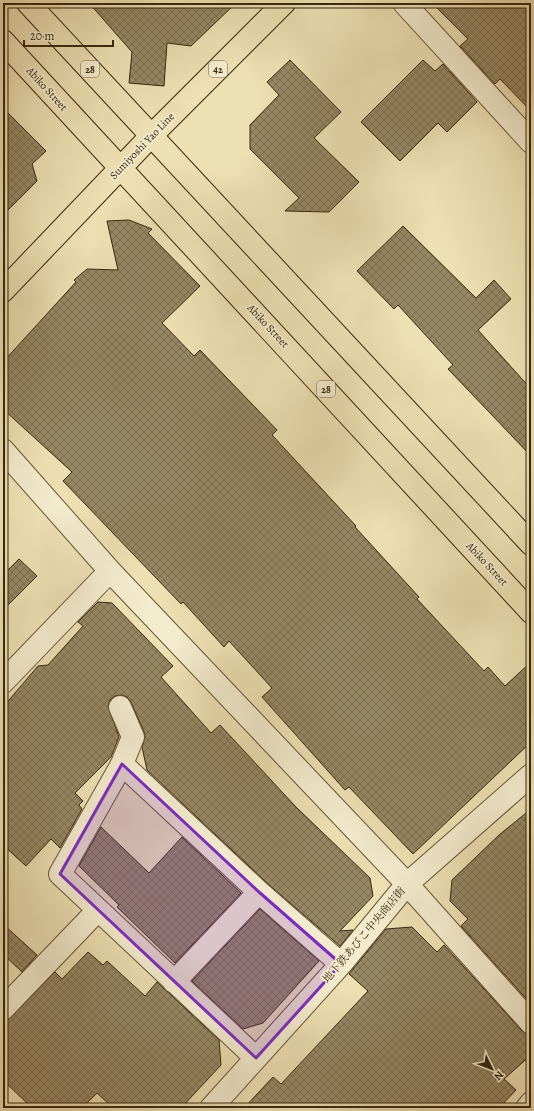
<svg xmlns="http://www.w3.org/2000/svg" width="534" height="1111" font-family="Alegreya,'Noto Serif JP',serif">
  <style>
    .building { fill: url(#building-cross-hatch); stroke: #38260e }
    .lines { fill: none; stroke-linecap: round; stroke-linejoin: round }
    .street-casing { stroke: #655437; stroke-width: 24 }
    .primary-casing { stroke: #38260e; stroke-width: 24 }
    .street { stroke: #f3ebce; stroke-width: 22 }
    .primary { stroke: #ede0b3; stroke-width: 22 }
    .marked { fill: #7b2cbf; fill-opacity: 0.2; stroke: #7b2cbf; stroke-width: 3; stroke-linejoin: round }
    .labels { text-anchor: middle; dominant-baseline: central; stroke-width: 3.5; stroke-linejoin: round; paint-order: stroke }
    .shield { fill: #f3ebce; stroke: #706148; stroke-width: 1 }
    .shield-label { font-size: 10px; font-weight: bold; fill: #38260e }
    .street-label { font-size: 11px; fill: #38260e; stroke: #f3ebce }
  </style>
  <defs>
    <pattern id="building-cross-hatch" width="8" height="8" patternUnits="userSpaceOnUse"><rect width="8" height="8" fill="#968764"/><path d="M0 0l8 8M0 8l8-8" fill="none" stroke="#7b6e51"/></pattern>
  </defs>
  <rect width="100%" height="100%" fill="#ede0b3"/>
  <filter id="stains"><feTurbulence type="fractalNoise" baseFrequency=".005" numOctaves="4"/><feColorMatrix values="0 0 0 0 .2 0 0 0 0 .09 0 0 0 0 .02 0 0 0 .5 -.17"/></filter>
  <radialGradient id="worn" r=".72"><stop offset=".6" stop-color="#630" stop-opacity="0"/><stop offset="1" stop-color="#630" stop-opacity=".3"/></radialGradient>
  <path class="building" d="M89,3H236L191,46L167,43L164,86L129,83L132,52Z
    M432,3H531V111L500,79L495,84L460,46L468,39Z
    M290,60L341,112L314,138L359,182L329,212L285,211L299,198L250,149V125L279,95L267,82Z
    M423,60L435,71L443,64L477,102L447,132L438,123L400,161L361,122Z
    M3,108L46,151L32,164L37,181L3,215Z
    M129,220L152,229L148,233L200,286L162,323L194,356L200,350L277,430L272,435L356,526L355,527L419,597L417,599L484,671L488,667L505,686L531,662V742L413,854L349,787L345,790L262,697L272,688L229,641L224,647L183,602L181,604L63,481L72,472L3,409V362L76,282L74,280L87,269L118,270L107,221Z
    M403,226L476,298L494,280L511,299L478,330L531,389V456L448,369L453,365L398,305L394,309L357,271Z
    M19,559L37,576L3,610V575Z
    M98,602L112,603L173,666L161,677L211,733L220,725L296,807L370,878L373,896L340,931L353,930L340,946L267,883L147,770L142,747L145,737L144,732L131,702L127,697L122,695L115,696L110,700L108,706L119,737L111,757L75,793L83,801L79,805L82,809L60,848L51,839L26,866L3,845V707L38,666L48,665L83,626L78,622Z
    M531,809V1004L461,926L468,919L450,901L452,880L499,835Z
    M101,827L149,873L182,837L241,893L175,963L117,907L119,905L79,866Z
    M260,909L319,961L263,1023L243,1029L192,981Z
    M3,924L37,955L22,972L3,954Z
    M412,927L437,952L444,945L522,1031L531,1035V1055L504,1079L516,1090L499,1108H244L273,1077L281,1084L368,991L349,974L386,929Z
    M88,952L103,965L107,961L145,996L157,982L219,1040L221,1065L181,1108H113L97,1093L82,1108H32L3,1080V1025L55,972L62,979Z"/>
  <g class="lines">
    <defs>
      <path id="street" d="M404,3L531,142
        M3,450L110,571L407,884L531,1023
        M3,682L110,571
        M120,707L133,737L122,764L60,874L256,1058
        M122,764L259,892L341,964
        M174,982L259,892
        M3,1009L98,910
        M211,1108L341,964L407,884L531,775
        M527,1108L531,1103"/>
      <path id="primary" d="M28,3L531,544
        M3,41L531,612
        M3,291L152,135L284,3"/>
    </defs>
    <use href="#street" class="street-casing"/>
    <use href="#primary" class="primary-casing"/>
    <use href="#street" class="street"/>
    <use href="#primary" class="primary"/>
  </g>
  <path class="marked" d="M122,764L259,892L341,964L256,1058L60,874Z"/>
  <g class="labels">
    <g class="shield">
      <rect x="81" y="61" width="18" height="16" rx="3"/>
      <rect x="209" y="61" width="18" height="16" rx="3"/>
      <rect x="317" y="381" width="18" height="16" rx="3"/>
    </g>
    <g class="shield-label">
      <text x="90" y="69">28</text>
      <text x="218" y="69">42</text>
      <text x="326" y="389">28</text>
    </g>
    <g class="street-label">
      <text transform="translate(47 89) rotate(48)">Abiko Street</text>
      <text transform="translate(142 146) rotate(-46)">Sumiyoshi Yao Line</text>
      <text transform="translate(268 326) rotate(47)">Abiko Street</text>
      <text transform="translate(487 564) rotate(47)">Abiko Street</text>
      <text transform="translate(364 935) rotate(-50)">地下鉄あびこ中央商店街</text>
    </g>
  </g>
  <rect width="534" height="1111" fill="none" stroke="#ede0b3" stroke-width="16"/>
  <rect x="4" y="4" width="526" height="1103" fill="none" stroke="#38260e" stroke-width="2"/>
  <rect x="8" y="8" width="518" height="1095" fill="none" stroke="#38260e"/>
  <g transform="translate(492 1069) rotate(133)" stroke="#f3ebce" stroke-width="3" paint-order="stroke">
  <path d="M0-3L7 15L0 10L-7 15Z" fill="#38260e"/>
  <text y="-6" font-size="11" font-weight="bold" text-anchor="middle" fill="#38260e">N</text>
  </g>
  <path d="M24 40v6h89v-6" fill="none" stroke="#38260e" stroke-width="2"/>
  <text x="30" y="40" font-size="12" fill="#38260e" stroke="#f3ebce" stroke-width="3" paint-order="stroke">20 m</text>
  <rect width="100%" height="100%" filter="url(#stains)"/>
  <rect width="100%" height="100%" fill="url(#worn)"/>
</svg>
